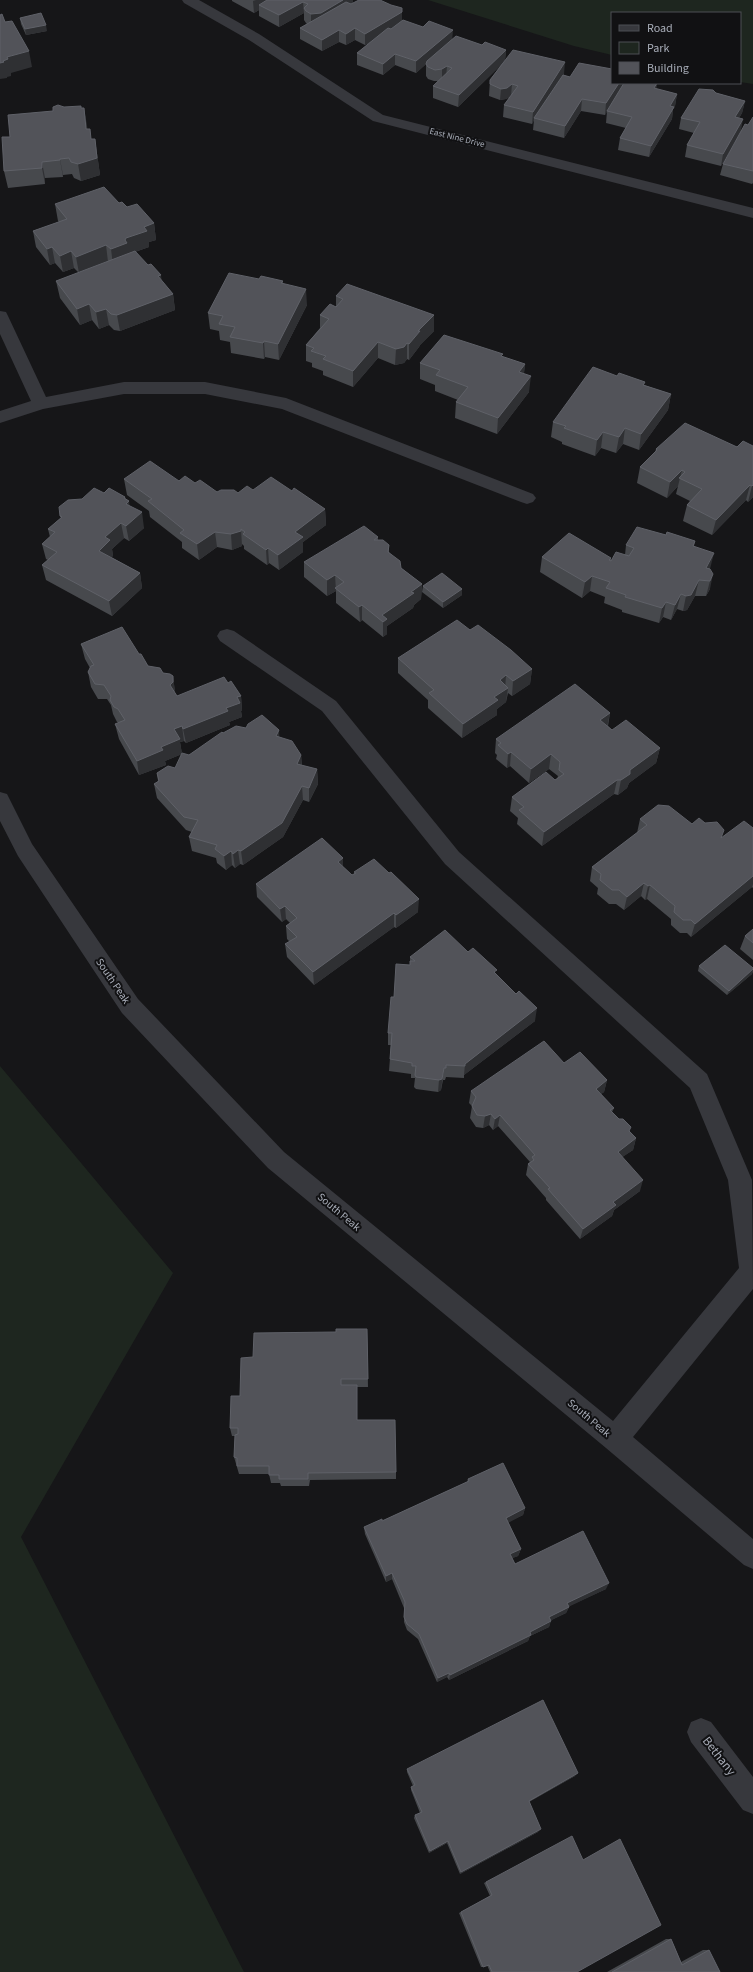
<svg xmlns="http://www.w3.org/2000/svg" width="753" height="1972" font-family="'Source Sans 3',sans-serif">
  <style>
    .green { fill: #1e261f }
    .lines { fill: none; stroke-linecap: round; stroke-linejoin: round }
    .minor { fill: #37383d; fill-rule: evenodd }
    .wall { fill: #47494d }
    .shaded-wall { fill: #2f3033 }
    .building { fill: #525359; stroke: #5f6168 }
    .labels { text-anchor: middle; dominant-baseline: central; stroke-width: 4; stroke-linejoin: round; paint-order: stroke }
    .far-street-label { font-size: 9px; fill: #a8adb8; stroke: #111113 }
    .street-label { font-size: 11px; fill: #a8adb8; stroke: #111113 }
    .near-street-label { font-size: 13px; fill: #a8adb8; stroke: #111113 }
  </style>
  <rect width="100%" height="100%" fill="#161618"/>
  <path class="green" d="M428,0H753V84L740,82V13H612V55L574,46Z
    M0,1066L173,1273L21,1537L244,1972H0Z"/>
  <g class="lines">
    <path class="minor" d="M182,0H199L259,34L383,115L753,208V218L373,121L249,40L184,3Z
      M0,311L6,312L8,316L46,397L124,382H205L286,398L533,494L536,498L533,502L527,504L521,502L282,409L205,394H124L43,409L0,423V411L31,401L0,334Z
      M227,629L234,631L336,701L459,852L707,1074L752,1180L753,1289L633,1437L753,1539V1569L744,1565L606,1448L268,1168L122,1013L18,856L0,821V792L7,794L32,844L138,999L284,1152L613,1421L739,1268L728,1180L690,1088L445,864L322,711L220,641L217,636L220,631Z
      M701,1718L711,1722L753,1777V1814L743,1810L691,1742L687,1732L691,1722Z"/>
  </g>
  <path class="wall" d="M232,0H353V3L402,12V20L452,39L506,50L505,60L564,74L563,75L570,77L612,83H657L656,89L677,94L675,106L673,109L672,119L649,157L618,150L620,138L626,128L606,123L607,111L605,115L581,111L564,138L533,130L534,120L532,124L503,117L504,105L510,97L506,99L500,100L489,96L490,80L501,65L458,107L433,98V86L438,81H434L428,79L426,76V64L416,73L395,65L383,75L357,65V53L371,42L365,45L355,40L346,45L339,42L322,51L300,39V28L307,24L306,23L304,20V13L279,27L259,16V10L254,13L232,1Z
    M20,18L47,31L26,35L21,24Z
    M716,93L745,101L742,113L739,118L741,131L721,166L685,157L687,145L694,133L679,129L681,118Z
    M64,107L84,108L87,129L91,139H95L100,175L81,181L74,178L72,174L63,175V177L45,178V184L8,188L4,171L10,137L53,111Z
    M753,117V183L752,184L720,175L723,164Z
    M119,203L127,207L154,223L156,240L149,242V247L135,252L173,294L175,310L120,331L114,330L109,325L99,329L92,320L80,325L60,298L56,281L79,273L74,268L63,272L55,263L50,265L36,247L33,231L59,222L58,221L55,204Z
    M259,279L283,281V284L307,305L279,360L265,357L264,359L231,353L230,342L220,340L219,331L210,329L208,313Z
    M336,296L434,331L420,345L419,347L409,360L407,359L404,363L395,365L378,358L353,387L323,375V371L312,367V363L306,361V345L320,328V315L336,306Z
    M420,363L525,364L524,373L529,392L497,434L455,418L456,402L458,400L435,391V385L420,379Z
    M645,382L644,385L671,394L668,410L639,450L623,444L616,453L601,448L595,456L562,444V442L551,437L553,422Z
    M753,446V497L748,502L746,500L712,535L683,521L687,505L690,501L676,494L678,486L667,498L637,483L640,467L655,452L656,449Z
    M124,479L179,481L195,483L217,492L238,493L253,490L292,491L325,509L326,525L303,542V552L279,570L269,563L267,565L244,549V546L242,544V546L232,550L217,547L199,560L182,548V542L150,517L149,511L127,495Z
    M125,497L126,499L129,501V506L144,528L129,541L124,538L112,549L113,556L111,557L140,573L142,588L112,616L46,580L42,565L48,560L46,559L42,544L50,537L48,529L61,518L60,516L82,499Z
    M666,535L695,541L694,546L710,569V589L706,596H695L687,610L683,611L677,609L671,620L663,617L659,623L622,612V610L604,603L605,597L590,591L582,598L540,572L542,557L611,558V560L625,555L626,545Z
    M378,537V540L389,545V552L401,568L422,584L421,599L414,605L413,608L387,626V634L383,637L362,620L360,622L336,603V591L327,596L304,577V562Z
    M423,586L462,589V595L443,608L422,592Z
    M470,630L532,669L530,684L512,696L508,693L506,702L497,709V715L462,738L428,708V700L398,673V658Z
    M81,644L139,654L148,666L163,673L173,676L175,693L177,696L228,683L241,696L242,710L241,711L242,717L229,722L230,725L186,743L184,741L180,742L182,754L165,761L166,765L139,775L119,739L115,724L120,723L117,722L113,714L111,705L107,699H98L91,687L88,672L90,668L85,659Z
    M610,713L608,726L612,730L660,748L656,763L629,783L627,788L618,795L614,794L542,846L517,824L518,818L510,811L512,797L555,780L557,779L558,776L549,769L529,783L510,766L507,768L496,759L497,755L495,753L496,739Z
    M279,730V737L301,755L302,766L317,769L318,784L309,802L303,800L283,837L243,865L240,864L235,868L232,865L226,870L217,863L216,858L192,851L189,837L192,832L186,830L157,798L154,784L158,781L157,773L175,768L189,755L223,733Z
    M640,819L692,824L722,838L753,828V888L752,887L691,937L687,933H680L671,925V919L647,899L645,900L641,896L624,910L616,904H609L597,894L598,888L590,881L592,867L637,833Z
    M343,867L352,875L354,874V872L418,912L396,928L394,927L314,985L287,957L285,944L290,942L287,939L286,926L290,923L286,919L282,922L257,897L256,884Z
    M753,929V960L740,949L745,936Z
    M468,952L496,974L535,1021L464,1075V1078L446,1077L445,1080H443L441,1090L438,1092L416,1089L414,1087L415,1078H411V1074L389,1071L391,1045H388V1033L394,997L410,965V957Z
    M699,966L753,968V971L752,974L727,995L698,971Z
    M564,1063L607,1080L604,1092L601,1094L614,1108L612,1112L636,1138L633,1150L622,1157L640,1191L614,1210L612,1216L580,1239L546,1200V1198L526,1175L528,1164L530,1162L498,1126L493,1130L489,1125L483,1128L476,1127L470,1118L472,1106L469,1103L471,1091Z
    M367,1329L368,1387H357V1420L396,1472V1479L310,1480L309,1486H281L280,1483H271L269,1474H239L234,1457L235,1436H232L230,1428L240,1396L253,1357L336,1332Z
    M468,1479L525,1508L523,1515L508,1522L521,1549L518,1556L512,1558L515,1564L606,1589L569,1606V1607L566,1613L551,1620L549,1627L530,1636L528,1641L449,1680L447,1677L437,1682L418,1639L407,1630L404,1622V1608L392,1579L386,1582L365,1534L364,1527L382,1521L467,1482Z
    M407,1769L575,1776L529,1802L538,1832L460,1874L447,1843L429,1853L414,1818L415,1815L420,1813L411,1790V1787L413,1786L407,1772Z
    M486,1882L577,1972H490L487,1965L483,1967H481L459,1913L490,1896L484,1883Z
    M666,1939H671L681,1962L703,1950H709L720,1972H607Z"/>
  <path class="shaded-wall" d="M256,0H278L259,5V10L254,13L253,1Z
    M343,0H353V6L311,26V14Z
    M303,2L304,13L279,27V15Z
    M402,12V23L365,45V34Z
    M46,25L47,31L26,35L25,29Z
    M355,28V40L346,45V34Z
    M339,30V42L322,51V40Z
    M453,30L452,42L416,73V61Z
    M506,50L505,61L458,107L459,95Z
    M29,51L32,67L11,73V76L7,77V78L0,79V63L7,57Z
    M395,54V65L383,75V64Z
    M565,62L564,74L535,118H534V120L532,124L533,112Z
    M447,66L446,78L442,81V69Z
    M619,83H625L605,115L606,103Z
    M657,83L655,94L654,88Z
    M512,84L511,96L506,99L500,100L501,89Z
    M677,94L675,106L673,109L672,119L649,157L651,146L670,106Z
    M582,99L581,111L564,138L565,126Z
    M745,101L742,113L733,129L735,117Z
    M84,108L87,125L89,145L86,129Z
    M743,119L741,131L721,166L723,154Z
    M95,139L100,175L81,181L78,164Z
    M60,159L63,175V177L60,160Z
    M42,162L45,178V184L42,168Z
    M154,223L156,240L149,242V247L129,254L113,265L111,249L126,238L144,227Z
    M106,245L108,262L79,273L76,257Z
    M52,247L55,263L50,265L47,249Z
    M71,251L74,268L63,272L60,256Z
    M161,275L163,291L158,276Z
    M306,289L307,305L279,360L278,344Z
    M173,294L175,310L120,331L117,315Z
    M89,304L92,320L80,325L77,309Z
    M106,309L109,325L99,329L96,312Z
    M434,315V331L420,345L419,347L409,360V344L418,331Z
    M264,341L265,357L264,359L263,343Z
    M378,342V358L353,387V371Z
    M407,343V359L404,363L395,365L396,349Z
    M525,364L523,380L519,372Z
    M531,376L529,392L497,434L498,418Z
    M671,394L668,410L639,450L641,434Z
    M625,428L623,444L616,453L619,437Z
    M603,432L601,448L595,456L597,440Z
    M682,470L678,486L667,498L670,482Z
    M750,485L746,500L712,535L716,520Z
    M753,485V497L748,502L752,486Z
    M125,497L126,503L129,501L131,516L124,498Z
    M325,509L326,525L303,542V552L279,570L278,555L295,532Z
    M142,512L144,528L129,541L126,526Z
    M121,523L124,538L112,549L113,556L102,566L99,551L105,537Z
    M241,529L242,546L232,550L231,534Z
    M215,532L217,547L199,560L197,544Z
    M268,548L269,563L267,565L266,550Z
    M714,553L710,569L704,581L706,568Z
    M140,573L142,588L112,616L109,601Z
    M713,574L710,589L706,596L710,581Z
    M335,575L336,591L327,596V580Z
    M592,576L590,591L582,598L585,582Z
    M699,580L695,596L687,610L683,611L686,596Z
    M422,584L421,599L414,605L413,608L387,626V634L383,637V622L382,615L411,592Z
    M462,589V595L443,608V602Z
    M681,594L677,609L671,620L675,605Z
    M666,602L663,617L659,623L662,608Z
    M362,605V620L360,622L359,607Z
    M532,669L530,684L512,696L513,681Z
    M506,675L505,690L508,688L506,702L497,709V715L462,738L463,724L494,697L500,680Z
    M173,676L175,691V697L170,685Z
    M241,696L242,710L241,711L242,717L229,722L230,725L186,743L183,729L226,708L237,697Z
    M610,713L607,727L600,720Z
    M182,726L184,741L180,742L182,754L165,761L166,765L139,775L137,761L161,747L174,729Z
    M279,730L280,745L276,736Z
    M660,748L656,763L629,783L627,788L618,795L621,780L630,770Z
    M511,752L510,766L507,768L508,754Z
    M551,754L549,769L529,783L531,769Z
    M301,755L302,769L297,764Z
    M317,769L318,784L309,802V788Z
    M617,780L614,794L542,846L544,832Z
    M302,786L303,800L283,837L243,865L241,851Z
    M238,850L240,864L235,868L233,854Z
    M231,851L232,865L226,870L224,856Z
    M343,858V872L338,862Z
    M753,876V884L752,887L691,937L695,924Z
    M644,883L641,896L624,910L627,897Z
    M650,885L647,899L645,900L648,886Z
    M419,899L418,912L396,928V915Z
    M285,906L286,919L282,922L280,909Z
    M394,913V927L314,985L313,972Z
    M753,969L752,974L727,995L729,991Z
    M537,1008L535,1021L464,1075L465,1064Z
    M444,1068L441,1090L438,1092L439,1080Z
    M607,1080L604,1092L593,1100L596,1089Z
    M491,1114L489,1125L483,1128L485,1116Z
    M500,1115L498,1126L493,1130L495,1119Z
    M636,1138L633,1150L614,1163L618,1152Z
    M643,1180L640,1191L614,1210L612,1216L580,1239L583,1229L613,1202Z
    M525,1508L523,1515L504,1525L506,1518Z
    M521,1549L518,1556L508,1560L510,1554Z
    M392,1573V1579L386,1582V1576Z
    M609,1583L606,1589L564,1609L567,1603Z
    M569,1607L566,1613L546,1623L549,1617Z
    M551,1621L549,1627L530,1636L528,1641L449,1680L450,1675L530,1632Z
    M449,1673L447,1677L437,1682L438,1678Z
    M578,1773L575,1776L526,1803L529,1801Z
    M541,1829L538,1832L460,1874L461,1872Z
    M448,1841L447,1843L429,1853L430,1851Z"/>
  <path class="building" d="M267,0H343L321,13L311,14L306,11L304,8L308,4L303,2L279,15L259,5Z
    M359,0H380L391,5L402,8V12L365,34L355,28L346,34L339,30L322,40L300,28L346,2L351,4Z
    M41,13L46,25L25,29L20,18Z
    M2,14L5,22L12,21L29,51L7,57L8,59L3,61L4,62L0,63V15Z
    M403,20L423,27L429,21L453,30L416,61L395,54L383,64L357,53L388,28L391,29Z
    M456,36L482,45L485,42L506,50L459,95L433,86L452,68L447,66L442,69L435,70L428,67L426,64L427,61Z
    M513,50L565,62L533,112L504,105L518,86L512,84L507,88L501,89L490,84V80Z
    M579,63L612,69V83H619L606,103L582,99L565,126L534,118L563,75L570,77Z
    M624,83H657L654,88L677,94L670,106L674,107L651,146L620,138L632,117L607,111Z
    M699,89L713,90L716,93L745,101L735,117L743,119L723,154L687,145L700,122L681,118Z
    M58,105L64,107L81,106V108H84L86,129H90L91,139H95L97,158L78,164L71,162L69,158L60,159V160L42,162V168L4,171L2,137H10L8,115L53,111V107Z
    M753,117V171L723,164L745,124L748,125Z
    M104,187L119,203L122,202L127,207L137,204L154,223L144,227L147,231L126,238L125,240L127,243L111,249L106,245L76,257L71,251L60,256L52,247L47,249L33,231L67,219L55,204Z
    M135,251L148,265L151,264L161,275L158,276L173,294L117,315L111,314L106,309L96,312L89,304L77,309L56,281Z
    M229,273L259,279L261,276L283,281L281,283L306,289L278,344L264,341L263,343L230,337L235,327L219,324L223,316L208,313Z
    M347,284L434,315L418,331H420L409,344L407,343L404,347L396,349L378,342L353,371L323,359L326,356L311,351L314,348L306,345L329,319L320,315L330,304L336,307L343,299L336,296Z
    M444,335L503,354L501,356L525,364L519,372L531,376L498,418L456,402L468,387L436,375L440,370L420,363Z
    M593,367L617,376L619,373L645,382L643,385L671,394L641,434L625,428L619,437L603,432L597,440L564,428L566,426L553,422Z
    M685,423L737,447L743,441L753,446V485L752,486L750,485L716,520L687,505L702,489L679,478L685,472L682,470L670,482L640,467L657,450L656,449Z
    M150,461L179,481L185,476L195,483L200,480L217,492L221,490H234L238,493L247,486L253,490L271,477L292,491L294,488L325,509L295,532L303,537L278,555L268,548L266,550L243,534L245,532L241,529V531L231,534L215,532L197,544L180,533L184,530L148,501L152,499L124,479Z
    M94,488L104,493L109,488L125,497L124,498L129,501L126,504L142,512L126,526L121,523L105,537L110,540L99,551L140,573L109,601L42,565L57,552L42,544L55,532L48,529L62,517L60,516L59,507L68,500L82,499Z
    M364,526L378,537L374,540H383L389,545L388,552L400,561L401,568L422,584L411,592L414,593L382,615L387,619L383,622L362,605L359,607L335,588L344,582L335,575L327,580L304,562Z
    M637,527L666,535L667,532L695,541L693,546L714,553L706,568L710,569L713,574L710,581L699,580L691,595L686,596L681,594L675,605L666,602L662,608L625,597L626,595L606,588L610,582L592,576L585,582L542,557L569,533L611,558L609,560L611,561L616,552L629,556L634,548L626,545Z
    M442,573L462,589L443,602L423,586Z
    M457,620L470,630L478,625L511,650L532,669L513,681L506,675L500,680L508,688L494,697L498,700L463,724L429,693L434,690L398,658Z
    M122,627L139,654H141L148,666L160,668L163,673L170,674L173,676V682L170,685L177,696L224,677L228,683L231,681L241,696L237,697L240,703L226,708L228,711L183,729L182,726L174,729L180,739L161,747L163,750L137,761L115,724L125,720L118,709L114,707L110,700L111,696L104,685L95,684L88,672L91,666L94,665L81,644Z
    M575,684L610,713L600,720L612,730L626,720L660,748L630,770V774L621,780H617L544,832L519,810L524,807L512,797L546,772L555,780L564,774L559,770L560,762L551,754L531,769L511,752L508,754L498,745L501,743L496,739Z
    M262,715L279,730L276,736L292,741L301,755L297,764L317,769L309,788L302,786L282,823L241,851L238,850L233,854L231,851L224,856L215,849L217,845L189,837L198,820L184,817L154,784L159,781L157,773L168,766L175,768L182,753L189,755L222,732L223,733L236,726L246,728L248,724Z
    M658,805L669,806L692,824L699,818L705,823L717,822L724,830L721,838L744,821L753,828V876L695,924L691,920H683L674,912L675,906L650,885L648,886L644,883L627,897L619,890H612L600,880L601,874L592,867L647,825L640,819Z
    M322,838L343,858L338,862L352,875L356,873L354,872L374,859L389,873L391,872L419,899L396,915L394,913L313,972L285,944L297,937L286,926L297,918L285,906L280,909L256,884Z
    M753,929V943L745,936Z
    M445,930L468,952L473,948L497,970L494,972L516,994L519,991L537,1008L465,1064V1066L446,1065V1068H444L442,1079L439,1080L416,1077L415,1075L416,1066H412V1063L390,1059L392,1033H388L391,997H394L396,964L410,965V961H415L410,957Z
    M725,945L753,968V969L729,991L699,966Z
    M544,1041L564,1063L580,1052L607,1080L596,1089L614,1108L610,1110L619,1119H623L631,1127L629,1131L636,1138L618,1152L643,1180L613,1202L616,1205L583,1229L548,1189L550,1188L528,1164L534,1160L532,1157L535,1155L500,1115L495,1119L491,1114L485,1116L477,1115L472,1106L476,1097L471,1091Z
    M336,1329H367L368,1379H341V1385H357V1420H395L396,1472L308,1473V1479H279V1475H269V1466H237V1458L234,1457L235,1435L238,1434V1428H230L231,1396H240L241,1358L253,1357L254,1333L336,1332Z
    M503,1463L525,1508L506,1518L521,1549L510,1554L515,1564L583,1531L609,1583L567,1603L569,1607L549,1617L551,1621L530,1632L531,1635L450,1675L449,1673L438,1678L419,1634L407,1624L404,1617L405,1602L392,1573L386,1576L364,1527L382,1519V1521L469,1481L468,1479Z
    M543,1700L578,1773L529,1801L541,1829L461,1872L448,1841L430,1851L415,1815L422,1812L411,1787L415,1785L407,1769Z
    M572,1836L583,1860L620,1839L661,1925L577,1972H492L489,1965L483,1967L461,1912L492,1895L486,1882Z
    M671,1939L682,1965L709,1950L720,1972H612Z"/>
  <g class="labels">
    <g class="far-street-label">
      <text transform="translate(457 138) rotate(14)">East Nine Drive</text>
    </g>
    <g class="street-label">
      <text transform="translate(113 981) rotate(56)">South Peak</text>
      <text transform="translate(339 1212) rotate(40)">South Peak</text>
      <text transform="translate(589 1418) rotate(40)">South Peak</text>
    </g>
    <g class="near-street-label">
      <text transform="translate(719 1756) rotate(52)">Bethany</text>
    </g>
  </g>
  <rect x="611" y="12" width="130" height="72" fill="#111113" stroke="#4d4f55"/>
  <rect x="619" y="25" width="20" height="6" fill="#37383d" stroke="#4d4f55"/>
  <text x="647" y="32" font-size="12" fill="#a8adb8">Road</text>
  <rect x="619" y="42" width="20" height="12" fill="#1e261f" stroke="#4d4f55"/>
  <text x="647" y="52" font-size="12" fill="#a8adb8">Park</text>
  <rect x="619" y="62" width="20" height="12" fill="#525359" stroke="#4d4f55"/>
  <text x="647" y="72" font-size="12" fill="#a8adb8">Building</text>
</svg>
